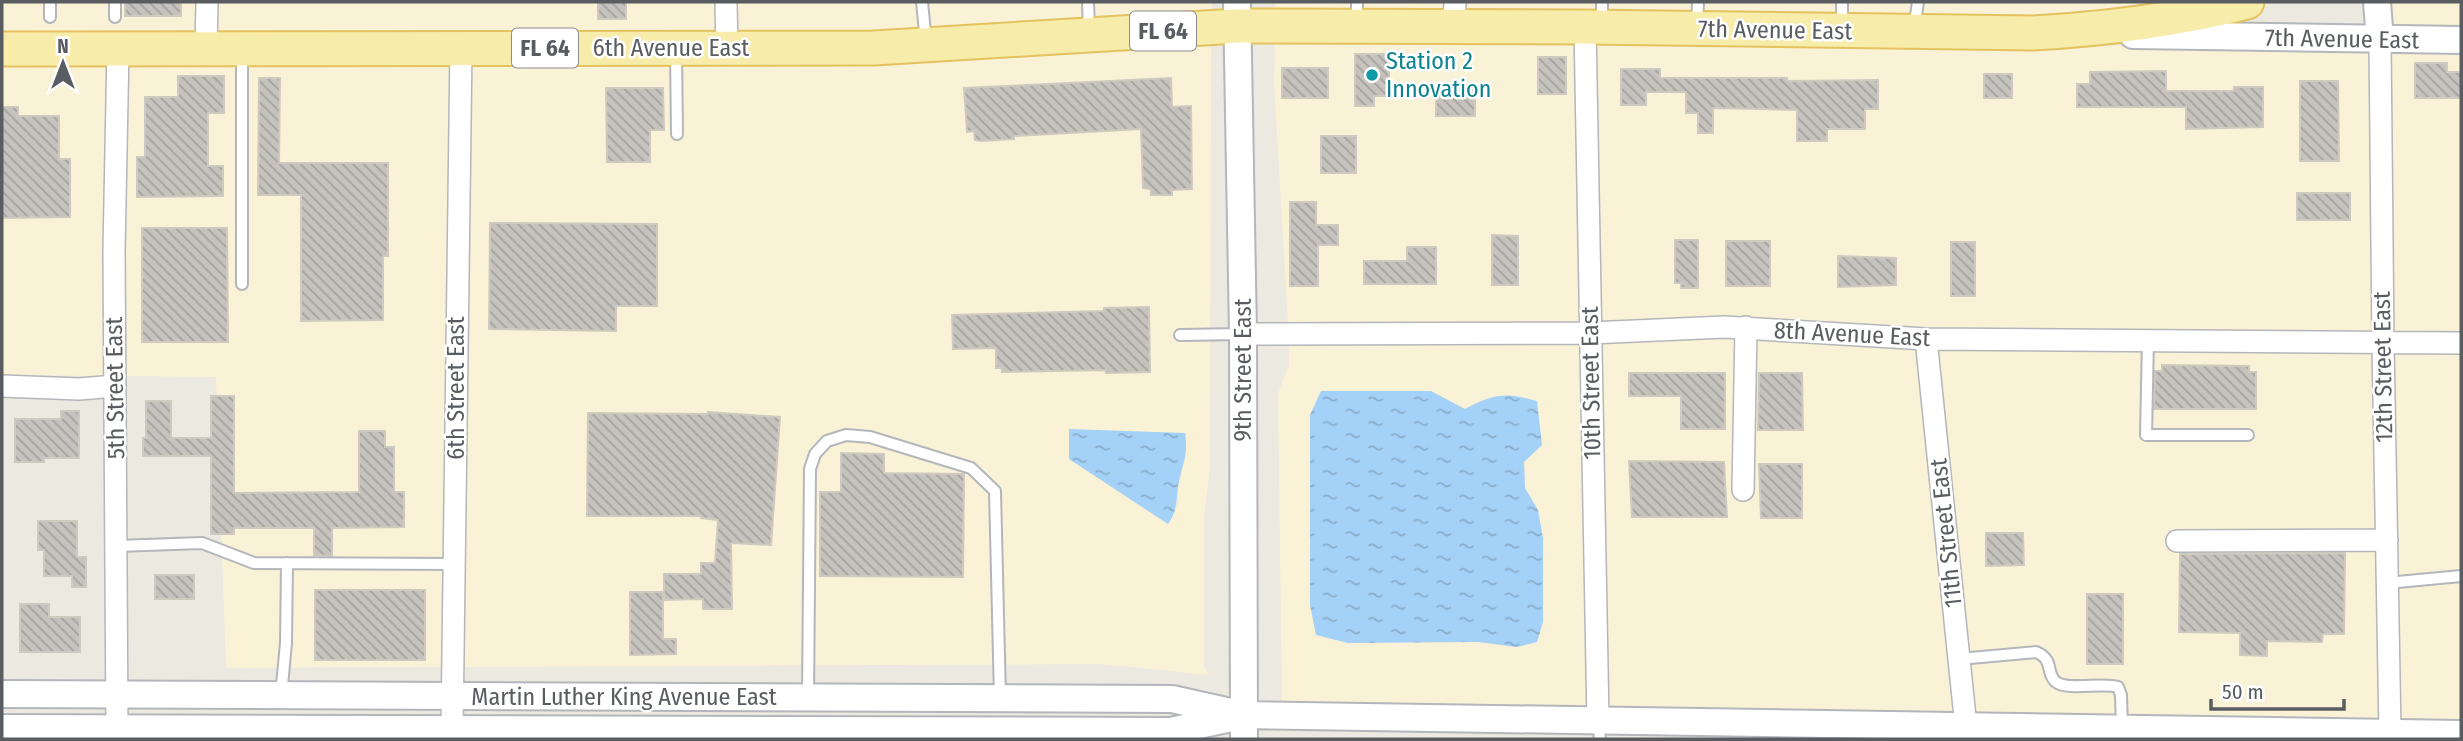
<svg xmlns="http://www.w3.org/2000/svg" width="2463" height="741" font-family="'Fira Sans Condensed',sans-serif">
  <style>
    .commercial { fill: #faf2d6; fill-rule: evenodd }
    .water { fill: url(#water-ripples) }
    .building { fill: url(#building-back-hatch); stroke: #cfcabf; stroke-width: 2 }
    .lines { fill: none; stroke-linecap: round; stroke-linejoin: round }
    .service-casing { stroke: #b3b6ba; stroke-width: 14 }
    .minor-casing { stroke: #b3b6ba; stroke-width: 24 }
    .tertiary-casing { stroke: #b3b6ba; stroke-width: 30 }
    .primary-casing { stroke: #e4c260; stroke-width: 37 }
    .service { stroke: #fff; stroke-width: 10 }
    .minor { stroke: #fff; stroke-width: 21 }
    .tertiary { stroke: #fff; stroke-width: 26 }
    .primary { stroke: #f7eca9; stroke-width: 33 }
    .culture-dot { fill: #0f9aa8; stroke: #fff; stroke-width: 2.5 }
    .labels { text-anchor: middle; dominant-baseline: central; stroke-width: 5; stroke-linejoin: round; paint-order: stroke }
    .shield { fill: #fff; stroke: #8b8d90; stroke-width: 2 }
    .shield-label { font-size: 23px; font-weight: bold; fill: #595c60 }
    .street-label { font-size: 24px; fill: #595c60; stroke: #fff }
    .culture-label { font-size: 24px; fill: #0d838f; stroke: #fff; text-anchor: start }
  </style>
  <defs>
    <pattern id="water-ripples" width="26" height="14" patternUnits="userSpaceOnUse" patternTransform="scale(1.75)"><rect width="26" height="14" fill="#a4d1f7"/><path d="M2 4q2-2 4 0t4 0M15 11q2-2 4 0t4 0" fill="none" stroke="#89adcb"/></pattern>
    <pattern id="building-back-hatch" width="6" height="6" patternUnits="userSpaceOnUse" patternTransform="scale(1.75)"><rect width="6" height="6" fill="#c6c3be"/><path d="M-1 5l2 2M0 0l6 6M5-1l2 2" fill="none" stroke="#a4a29e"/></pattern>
  </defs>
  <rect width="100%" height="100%" fill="#ebe9e0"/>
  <path class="commercial" d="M2,2H198V38L2,39Z
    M216,2H717V39L216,38Z
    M735,2H1212L1211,17L736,39Z
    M1275,2H1446V16H1275Z
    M1464,2H2207L2095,19L1464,16Z
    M2387,2H2461V30H2389Z
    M1275,36L1576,37L1580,323H1288L1274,83Z
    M1595,37L2371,50L2373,333L1926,329L1724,316L1598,322Z
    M1211,38L1210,469L1204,517V667L1209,675L1101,664L463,667L470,58ZM1069,459L1182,474L1178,486V503L1168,524Z
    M2389,50L2461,51V333H2392Z
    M452,58L444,667L226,668L216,377L125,376L123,251L127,59Z
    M108,59L106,376L2,375V61Z
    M1704,337H1737L1734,500H1752L1755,338L1918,349L1955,716L1606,715L1599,343Z
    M1581,343L1586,706L1282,708L1278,394L1289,365V344ZM1430,391L1465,409L1487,398L1515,395L1542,445L1524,462L1525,488L1538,510L1517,647L1478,642Z
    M1937,349L2374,353L2377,530H2168L2167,551H2378L2380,721L1974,716Z
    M2392,353H2461V724L2399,722Z"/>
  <path class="water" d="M1321,391H1431L1465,409C1494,394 1505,392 1537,401L1542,445L1524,462L1525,488L1538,510L1543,538V622L1537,642L1517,647L1478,642L1348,643L1316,635L1310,605V415Z
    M1069,429L1185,433C1189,457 1181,466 1178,487C1176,501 1177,512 1168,524L1069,459Z"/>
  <path class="building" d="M125,2H181V16H125Z
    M598,2H626V19H598Z
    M1355,54H1389V96H1374V106H1355Z
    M1538,57H1566V94H1538Z
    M2415,63H2447V72H2461V98H2415Z
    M1282,68H1328V98H1282Z
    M1621,69H1660V78H1787V81L1878,80V109H1865V129H1827V141H1797V110L1713,108V133H1698V113H1686V92H1646V105H1621Z
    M2166,71V91H2234V87H2263V127L2186,129V107H2077V84H2090V72Z
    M1984,74H2012V98H1984Z
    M178,76H224V113H208V166H223V196L137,197V157H145V97H178Z
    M259,78H280L279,163H388V256H383V320L301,321V195H258Z
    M1171,78L1172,107L1191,106L1192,189L1172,190V195H1151V189L1143,188L1141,129L1014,136V139L981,141L975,140L974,131L967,132L964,88Z
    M2300,81H2338L2339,161H2300Z
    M1436,87H1475V116H1436Z
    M606,88H663L664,130H650V162H607Z
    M2,107H18V116H59V159H70V217L2,218Z
    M1321,136H1356V173H1321Z
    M2297,193H2350V220H2297Z
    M1290,202H1316V225H1338V245H1318V286H1290Z
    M490,223L657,224V306H616V331L489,329Z
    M142,228H227L228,342H142Z
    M1492,235L1518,236V285H1492Z
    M1675,240H1698V288H1681V283H1675Z
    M1726,241H1770V286H1726Z
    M1951,242H1975V296H1951Z
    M1407,247H1436V284H1364V261H1407Z
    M1838,256L1896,258V285L1838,287Z
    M1149,307L1150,372L1106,373V370L1002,372V368H996V348L953,349L952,315L1104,311V308Z
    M2162,365L2249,366V372H2256V409H2154L2155,371H2162Z
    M1629,373H1725V429H1681V396H1629Z
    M1759,373H1802L1803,430H1758Z
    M211,396H234V493L359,492V431H385V447H394V492H404V527L332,528V556L314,555V528H234V534H211V456H143V438H146V401H171V438H211Z
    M61,411H79V458H44V462H15V419H61Z
    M708,412L780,417L771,545L731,543L732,609H703V599L664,600V574H701V563H715L718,520L701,518V516H587L588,413L708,414Z
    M841,453L884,454V473L964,474L963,577L820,576V492H841Z
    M1629,461L1724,462L1727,517H1632Z
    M1759,464H1802V518H1761Z
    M38,521H77V557H86V587H72V576H44V550H38Z
    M1986,533H2023L2024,565L1986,566Z
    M2345,553L2344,634H2323L2322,642L2267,641V656L2240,655V633L2179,632L2180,554Z
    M155,575H194V599H155Z
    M315,590H425V660H315Z
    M630,592H663V639H676V654L630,655Z
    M2087,594H2123V664H2087Z
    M20,604H49V617H80V652H20Z"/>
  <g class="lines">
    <defs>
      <path id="service" d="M115,2V17
        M922,2L926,42
        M1088,2L1089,30
        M1842,2V27
        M50,17V2
        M1357,23V2
        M1602,23V2
        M1697,26L1698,2
        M1914,29L1918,2
        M242,51V284
        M676,51L677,134
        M1180,335L1243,334
        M2148,340L2146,435H2248
        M117,546L202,543L254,563L454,564
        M2387,583L2461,576
        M1959,659L2036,652C2055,660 2045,673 2056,682C2068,691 2102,682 2118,687L2121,695L2122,728
        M281,696L286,643L287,563
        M808,698L810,469L815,454L827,441L846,435L870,437L971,468L995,491L1000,698
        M1598,721L1600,739"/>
      <path id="minor" d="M726,2L727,49
        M1454,26L1455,2
        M1585,27L1598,721
        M2380,40L2383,343L2390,732
        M206,49L207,2
        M1243,334L1590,333L1724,327L1926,339L2461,343
        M1926,339L1966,727
        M2,386L79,389L115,386
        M1743,490L1746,327
        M2177,541L2387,540
        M117,728L114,251L118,49
        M452,729L461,48"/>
      <path id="tertiary" d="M1237,2L1243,334L1244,739
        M2377,2L2380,40
        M2133,35L2461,40
        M2,694L1172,699L1244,715L2461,734
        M2,728L1171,731L1236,717"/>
      <path id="primary" d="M2,49L874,48L1237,26L1585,27L2033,33C2105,29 2177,20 2247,2"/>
    </defs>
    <use href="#service" class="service-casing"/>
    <use href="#minor" class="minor-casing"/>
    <use href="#tertiary" class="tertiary-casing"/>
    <use href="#primary" class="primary-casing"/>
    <use href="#service" class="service"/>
    <use href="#minor" class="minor"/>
    <use href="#tertiary" class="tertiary"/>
    <use href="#primary" class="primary"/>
  </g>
  <circle class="culture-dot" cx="1372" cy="75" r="7"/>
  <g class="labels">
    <g class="shield">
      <rect x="1130" y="11.5" width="66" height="39" rx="5"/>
      <rect x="512" y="28.5" width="66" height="39" rx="5"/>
    </g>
    <g class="shield-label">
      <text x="1163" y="31">FL 64</text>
      <text x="545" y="48">FL 64</text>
    </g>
    <g class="street-label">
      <text transform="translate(1775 30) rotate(1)">7th Avenue East</text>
      <text transform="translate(2342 39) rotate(1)">7th Avenue East</text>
      <text x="671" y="48">6th Avenue East</text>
      <text transform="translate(1852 334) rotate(3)">8th Avenue East</text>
      <text transform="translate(2383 367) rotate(-91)">12th Street East</text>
      <text transform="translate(1243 370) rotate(-90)">9th Street East</text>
      <text transform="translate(1591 383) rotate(-91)">10th Street East</text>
      <text transform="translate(115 388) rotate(-91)">5th Street East</text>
      <text transform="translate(456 388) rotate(-90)">6th Street East</text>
      <text transform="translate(1946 533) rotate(-96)">11th Street East</text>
      <text x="624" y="697">Martin Luther King Avenue East</text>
    </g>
    <g class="culture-label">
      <text x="1386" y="61">Station 2<tspan x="1386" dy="28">Innovation</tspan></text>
    </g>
  </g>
  <rect width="2463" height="741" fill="none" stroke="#595c60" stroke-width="7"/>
  <g transform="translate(63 63)" stroke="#ffffff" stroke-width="5" paint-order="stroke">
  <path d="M0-5L12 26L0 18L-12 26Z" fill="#595c60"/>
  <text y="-10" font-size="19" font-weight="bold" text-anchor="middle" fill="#595c60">N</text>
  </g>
  <path d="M2211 699v10h133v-10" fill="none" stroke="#595c60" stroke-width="3.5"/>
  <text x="2222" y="699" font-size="21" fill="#595c60" stroke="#ffffff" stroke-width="5" paint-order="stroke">50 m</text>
</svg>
